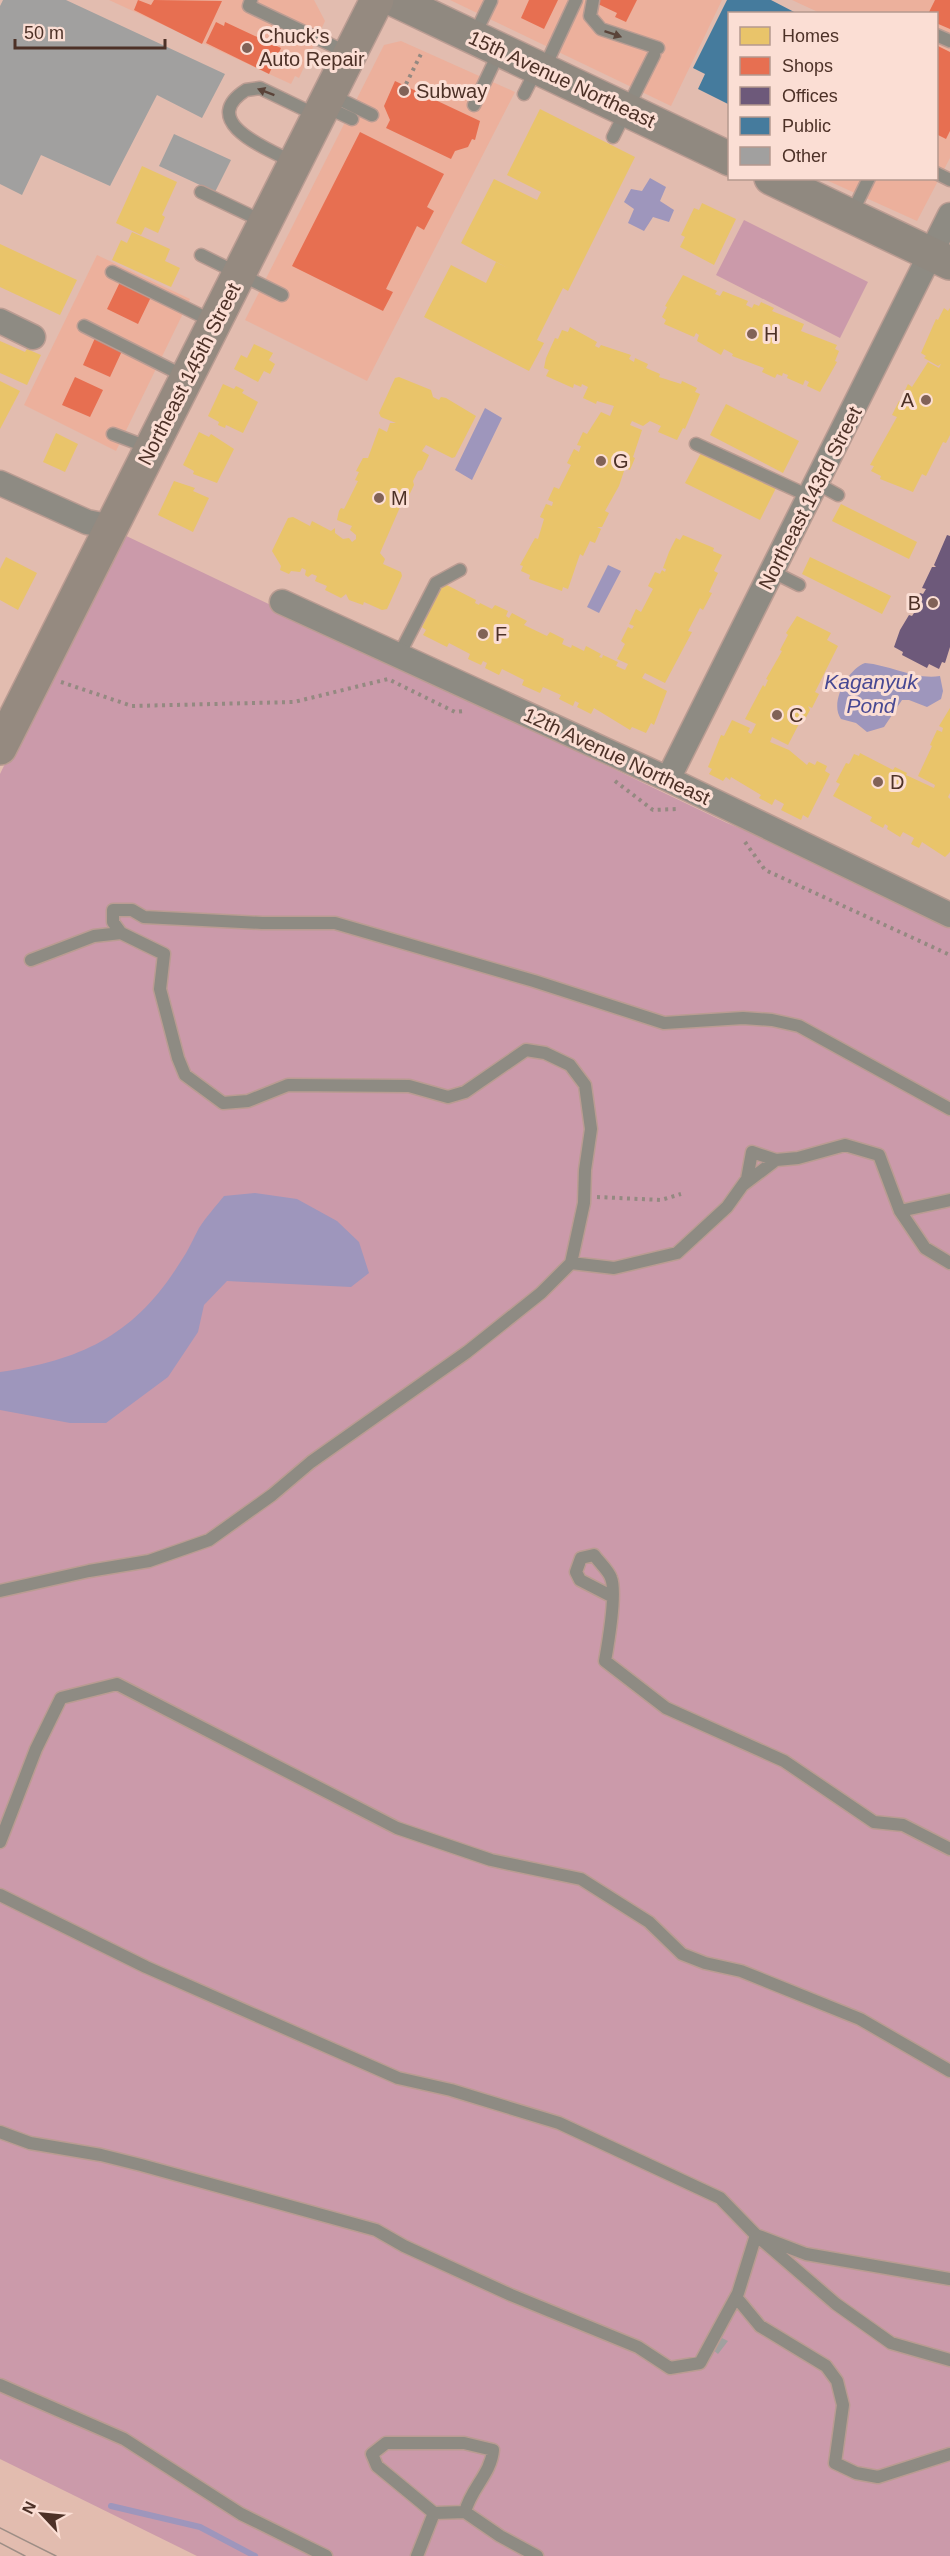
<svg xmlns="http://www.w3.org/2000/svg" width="950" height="2556" font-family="Arial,sans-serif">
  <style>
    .built { fill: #ecb09c }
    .green { fill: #cb9aaa }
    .water { fill: #9e96bc }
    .homes { fill: #e9c46a }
    .shops { fill: #e76f51 }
    .offices { fill: #6d597a }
    .public { fill: #457b9d }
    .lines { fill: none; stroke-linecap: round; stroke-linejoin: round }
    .stream { stroke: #9e96bc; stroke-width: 6 }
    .building { fill: #a1a09f }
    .service-casing { stroke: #ba9c92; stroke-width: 15 }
    .minor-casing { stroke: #ba9c92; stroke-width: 27 }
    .secondary-casing { stroke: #ba9c92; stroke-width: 36 }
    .primary-casing { stroke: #ba9c92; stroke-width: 36 }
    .path { stroke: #948981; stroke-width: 4; stroke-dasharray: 3 4.5; stroke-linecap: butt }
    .service { stroke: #8e8b83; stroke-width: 12 }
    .minor { stroke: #8e8b83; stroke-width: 24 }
    .secondary { stroke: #908980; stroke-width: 33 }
    .primary { stroke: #958a80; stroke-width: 33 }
    .tram { stroke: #9e8e86; stroke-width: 1.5 }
    .oneway { fill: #5a4339 }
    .poi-dot { fill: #816257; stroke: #fbded4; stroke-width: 2 }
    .labels { text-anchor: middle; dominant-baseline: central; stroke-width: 6; stroke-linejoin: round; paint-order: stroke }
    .poi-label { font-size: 20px; fill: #4d3127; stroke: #fbded4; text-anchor: start }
    .street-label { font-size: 20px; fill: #4d3127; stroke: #fbded4 }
    .water-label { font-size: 21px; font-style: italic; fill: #474893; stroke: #fbded4 }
  </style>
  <rect width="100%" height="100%" fill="#e2bcaf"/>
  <path class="built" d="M109,0H314L325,21L299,78L295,76L291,84Z
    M450,0H722L671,106Z
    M792,0H950V158L917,221L824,179L936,178V14L820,13Z
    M401,41L515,92L367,381L245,320L384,45Z
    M97,255L190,299L116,451L24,405Z"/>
  <path class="green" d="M744,220L868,282L840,338L716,275Z
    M118,532L727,823L950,912V2556H197L0,2459V774Z"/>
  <path class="water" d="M650,178L666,187L660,201L674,210L669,222L653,217L644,231L628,223L634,209L624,202L631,189L642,191Z
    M485,408L502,418L472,480L455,470Z
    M608,565L621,571L599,613L587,607Z
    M865,663C890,665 915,680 940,676L943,691L941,699L927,707L909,700H902L884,727L867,732L856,723L841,719C829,703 848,669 865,663Z
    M255,1193L297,1199L337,1221L359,1242L369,1273L351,1287L227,1281L204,1305L198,1332L168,1377L106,1423H70L0,1410V1372C83,1360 136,1334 181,1261C188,1251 193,1239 199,1228C206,1217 216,1206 224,1196Z"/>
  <path class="homes" d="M540,109L635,157L568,291L563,288L537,340L544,343L529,371L424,317L451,265L486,283L496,262L515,272L461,243L494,179L537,200L541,192L507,175Z
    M142,166L177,182L162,215L165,217L158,233L145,227L141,235L116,223Z
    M702,203L736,219L714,265L680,247L685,237L681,235L694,208L699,210Z
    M132,232L170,249L165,261L180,268L171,287L112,260L121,240L127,243Z
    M0,244L77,280L60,315L0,287Z
    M683,275L717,291L715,294L720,296L723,291L748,301L746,305L752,308L754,304L759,306L761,302L774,308L772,311L804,324L801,331L837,345L835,349L839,351L835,361L837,362L820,392L807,386L809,382L805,380L803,385L787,378L788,375L783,373L782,376L777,374L775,378L762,372L764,368L732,356L733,354L724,349L721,355L697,341L699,335L696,333L694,337L664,324L666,320L662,317L667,307L665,306Z
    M944,308L948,311L950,308V435L946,443L943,442L926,476L922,474L913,492L880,479L881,476L871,471L874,466L870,465L897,417L892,415L899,401L904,403L905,401L901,399L908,384L912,387L928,362L939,368L941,364L938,366L924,358L926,356L921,353L936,319L938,320Z
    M570,327L597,342L595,346L599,348L601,345L631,355L629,359L634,362L635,358L648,364L646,368L660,374L659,377L681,384L682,381L697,388L695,392L700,394L685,429L683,428L677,440L658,432L661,426L650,421L643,426L632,421L630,425L642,430L633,457L635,458L630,470L625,468L619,486L605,511L609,513L602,527H597L601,529L595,543L590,541L583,556L580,554L568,589L563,587L562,591L529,579L530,575L521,571L523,566L520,565L535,538L538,539L544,519L540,517L546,504L552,506L553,502L548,500L554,487L559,489L571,465L567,463L574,449L579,452L581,446L577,445L583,432L587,434L601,412L610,416L614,406L597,401L596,404L583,398L588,387L582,384L581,387L574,384L573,388L546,376L549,370L544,368L546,358L555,338L558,339L562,330L568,332Z
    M0,341L25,352L27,349L41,355L27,385L0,373Z
    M254,344L273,353L269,360L275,364L270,374L264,371L258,382L234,369L241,355L247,358Z
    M399,377L431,390L433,397L439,400L441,397L446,398L476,416L455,457L452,458L426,445L422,451L429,455L422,470L418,471L413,481L414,485L404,506L401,505L380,553L385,559L383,564L401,572L402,576L387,609L382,610L364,602L363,605L349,600L346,594L341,598L325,590L327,586L315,581L317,576L312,574L308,577L305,575L306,570L302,568L300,572L291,571L289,574L280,570L281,566L272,551L288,518L293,517L310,526L312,521L331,531L335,528V533L343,539L349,538L352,542L356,539V535L350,530L352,526L337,520L339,511L341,508L344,509L358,481L355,480L359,472L356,471L363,458H368L379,428L387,432L390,423H396L381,417L379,413L395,378Z
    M0,381L20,391L0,429Z
    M223,384L234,389L236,386L244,390L242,393L258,402L243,433L226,425L225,428L218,425L219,422L208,416Z
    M726,404L799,441L783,473L710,435Z
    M199,432L209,437L211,434L234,449L217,483L193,474L194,471L183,465Z
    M56,433L78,444L65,472L43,462Z
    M702,451L776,488L760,520L685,483Z
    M174,481L195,488L193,491L209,498L193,532L158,515Z
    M841,504L917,542L909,559L832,521Z
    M683,535L714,548L713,551L722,555L714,571L718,573L709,592L712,593L703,610L700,608L688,631L692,632L665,683L645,673L642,678L667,691L654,725L651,723L646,733L632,727L630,730L594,708L591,714L577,707L579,703L575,701L573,706L559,699L561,695L543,687L540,693L522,685L524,680L502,669L499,675L485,668L487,663L483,661L481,665L468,659L470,654L449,643L447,647L423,635L426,630L422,627L427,617L424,616L443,583L476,600L475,603L479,605L480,603L492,609L495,605L508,611L506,616L509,618L512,613L527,621L524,625L547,636L550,632L564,639L562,644L571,648L572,645L584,651L586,646L601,654L599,657L602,658L603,655L618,662L616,666L625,670L628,664L617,659L625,644L621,641L628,627L632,629L634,626L629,624L636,609L641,612L653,589L648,586L655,572L660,574L662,570L665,572L666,569L663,568L669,552L676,538L680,540Z
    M6,557L37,573L18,610L0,600V569Z
    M810,557L891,596L882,614L802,574Z
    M797,616L831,633L827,640L838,646L815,692L819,694L812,708L808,706L810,710L803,723L800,722L788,745L772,737L770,742L789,750L807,765L809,762L815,765L817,761L827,766L825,771L830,774L808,818L803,815L801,820L781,810L784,804L775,799L772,805L759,798L761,795L731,777L730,780L726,777L723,781L709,774L712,769L708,767L721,735L724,736L732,720L750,728L748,732L751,734L756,724L745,719L763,685L765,687L768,680L766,679L782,651L780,650L788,635L786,633Z
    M950,708V793L948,797L950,799V852L945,857L922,842L919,848L911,844L914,838L903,832L900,837L887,829L888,826L885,824L883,828L870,821L872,817L833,796L840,784L836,782L846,763L849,764L854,754L859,756L860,753L893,770L895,767L907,773L906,775L934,788L935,785L918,776L932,746L930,745L937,730L942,732L943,728L939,726Z"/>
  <path class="shops" d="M138,0L151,5L154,0L222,1L202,44L134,10Z
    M529,0H558L544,29L521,18Z
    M600,0H637L626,22L615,17L617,13L598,4Z
    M935,0H950V29L936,23V14H928Z
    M216,22L224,26L225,22L281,48L269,74L206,43Z
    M936,45L950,52V131L946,139L936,134Z
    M395,81L480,121L475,140L472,139L468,147L455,151L451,159L386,128L390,120L384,106Z
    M360,132L444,174L427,207L434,211L424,230L417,226L386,289L393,292L383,311L292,266Z
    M120,282L151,297L138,324L107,309Z
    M95,338L122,351L110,377L83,365Z
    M75,377L103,390L90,417L62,405Z"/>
  <path class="offices" d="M947,535L950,536V647L945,663L942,662L939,669L929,664L927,668L902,655L903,652L894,647L900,630L909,615L912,616L914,613L911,612L920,593L923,594L926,589L922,588L932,567H936L934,565Z"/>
  <path class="public" d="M727,0H771L798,14H730V105L698,89L705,74L693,68Z"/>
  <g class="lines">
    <path class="stream" d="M111,2506L200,2527L255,2556"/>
  </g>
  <path class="building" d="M3,0H66L225,74L202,118L157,95L110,186L41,155L22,195L0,184V6Z
    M174,134L231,160L215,192L159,166Z
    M722,2338L728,2341L718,2354L713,2350Z"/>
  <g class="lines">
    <defs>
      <path id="service" d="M251,0L249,6L348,53
        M593,0L590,16L601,29L658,48
        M936,35L950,41
        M474,36L491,1
        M544,69L576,0
        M524,94L537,68
        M331,95L372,115
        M474,105L499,52
        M324,106L352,119
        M613,137L654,55
        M293,162C270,150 196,122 246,90L260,88L318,116
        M936,173L950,180
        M201,192L264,222
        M851,215L869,178
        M201,255L282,295
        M112,272L214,322
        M84,326L186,377
        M113,434L150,448
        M696,444L811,497
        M818,484L838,495
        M773,572L799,585
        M399,655L436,583L460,570
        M31,960L94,936L121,933
        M743,1185L776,1160L798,1158L845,1145L879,1155L900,1211L925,1248L950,1263
        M900,1211L950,1200
        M571,1263L614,1268L677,1253L727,1207L747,1179L752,1152L776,1160
        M0,1591L89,1571L149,1561L209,1540L272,1495L311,1462L467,1352L541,1293L571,1263L584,1203L585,1170L591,1129L585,1085L570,1065L545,1053L526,1050L465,1092L448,1097L409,1086L288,1085L248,1101L223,1103L185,1075L178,1058L160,989L164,954L121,933L113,922V910H132L144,917L262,923H335L534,981L664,1023L743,1018L772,1020L799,1026L950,1109
        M611,1596L580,1580L576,1572L581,1558L594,1555C599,1562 609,1571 611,1578C617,1593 608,1644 605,1661L666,1708L784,1761L874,1822L903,1825L950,1849
        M0,1842L36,1749L61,1698L117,1684L397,1828L491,1860L581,1879L649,1922L682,1954L705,1963L741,1971L860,2019L950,2071
        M0,1895L146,1967L398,2078L451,2090L559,2123L720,2198L756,2235L738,2293L700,2363L670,2368L638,2347L511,2295L404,2246L376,2230L141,2165L101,2155L30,2143L0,2132
        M950,2279L806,2254L756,2235L836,2304L891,2343L950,2360
        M736,2297L760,2326L826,2366L837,2381L843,2405L835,2463L856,2473L878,2477L950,2454
        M0,2385L124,2439L241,2514L326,2556
        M434,2513L465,2512L500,2536L537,2556
        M417,2556L434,2513L377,2466L372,2454L386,2443H464L493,2450C491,2474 471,2488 465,2512"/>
      <path id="minor" d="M0,321L33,337
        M0,483L87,522L112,527
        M282,602L668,779L950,915
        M668,779L950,215"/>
      <path id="secondary" d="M395,0L730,159
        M771,178L950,263"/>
      <path id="primary" d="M0,748L377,0"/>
    </defs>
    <use href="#service" class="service-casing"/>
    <use href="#minor" class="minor-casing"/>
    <use href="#secondary" class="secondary-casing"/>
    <use href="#primary" class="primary-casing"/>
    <path class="path" d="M406,84L421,54
      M61,682L132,706L294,702L388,679L455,712L465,711
      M615,781L653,810L676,809
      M745,842L765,870L950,955
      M597,1197L661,1200L681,1194"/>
    <use href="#service" class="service"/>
    <use href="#minor" class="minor"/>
    <use href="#secondary" class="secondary"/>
    <use href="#primary" class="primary"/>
    <path class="tram" d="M0,2528L56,2556
      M0,2543L25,2556"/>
  </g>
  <defs><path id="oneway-solid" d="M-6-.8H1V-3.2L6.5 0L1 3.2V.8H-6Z" transform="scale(1.5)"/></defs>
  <g class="oneway">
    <use href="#oneway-solid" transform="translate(613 34) rotate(19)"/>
    <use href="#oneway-solid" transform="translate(266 92) rotate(-159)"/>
  </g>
  <g class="poi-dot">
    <circle cx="247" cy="48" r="6"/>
    <circle cx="404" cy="91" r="6"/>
    <circle cx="752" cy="334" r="6"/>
    <circle cx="926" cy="400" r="6"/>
    <circle cx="601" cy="461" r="6"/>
    <circle cx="379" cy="498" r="6"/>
    <circle cx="933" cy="603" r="6"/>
    <circle cx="483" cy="634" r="6"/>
    <circle cx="777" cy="715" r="6"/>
    <circle cx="878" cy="782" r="6"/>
  </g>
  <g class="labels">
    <g class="poi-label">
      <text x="259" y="36">Chuck's<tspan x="259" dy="23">Auto Repair</tspan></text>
      <text x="416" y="91">Subway</text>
      <text x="764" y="334">H</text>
      <text x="914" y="400" text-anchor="end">A</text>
      <text x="613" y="461">G</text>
      <text x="391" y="498">M</text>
      <text x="921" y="603" text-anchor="end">B</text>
      <text x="495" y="634">F</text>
      <text x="789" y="715">C</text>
      <text x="890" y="782">D</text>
    </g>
    <g class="street-label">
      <text transform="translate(562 79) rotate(25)">15th Avenue Northeast</text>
      <text transform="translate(189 374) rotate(-63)">Northeast 145th Street</text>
      <text transform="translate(810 498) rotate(-63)">Northeast 143rd Street</text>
      <text transform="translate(617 756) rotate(25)">12th Avenue Northeast</text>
    </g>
    <g class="water-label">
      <text x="871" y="681">Kaganyuk<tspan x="871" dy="24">Pond</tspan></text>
    </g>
  </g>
  <rect x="728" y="12" width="210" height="168" fill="#fbded4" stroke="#b5998f" stroke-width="1.5"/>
  <rect x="740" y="27" width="30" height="18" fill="#e9c46a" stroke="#b5998f" stroke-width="1.5"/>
  <text x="782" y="42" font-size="18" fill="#4d3127">Homes</text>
  <rect x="740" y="57" width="30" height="18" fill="#e76f51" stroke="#b5998f" stroke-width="1.5"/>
  <text x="782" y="72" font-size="18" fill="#4d3127">Shops</text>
  <rect x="740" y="87" width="30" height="18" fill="#6d597a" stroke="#b5998f" stroke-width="1.5"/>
  <text x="782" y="102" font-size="18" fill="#4d3127">Offices</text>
  <rect x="740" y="117" width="30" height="18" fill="#457b9d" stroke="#b5998f" stroke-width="1.5"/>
  <text x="782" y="132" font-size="18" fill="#4d3127">Public</text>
  <rect x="740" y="147" width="30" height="18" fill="#a1a09f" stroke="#b5998f" stroke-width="1.5"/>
  <text x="782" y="162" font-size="18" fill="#4d3127">Other</text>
  <g transform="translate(42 2514) rotate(296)" stroke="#fbded4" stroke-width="4.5" paint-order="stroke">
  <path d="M0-4.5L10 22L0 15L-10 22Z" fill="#4d3127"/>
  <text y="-9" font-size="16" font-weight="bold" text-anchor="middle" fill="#4d3127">N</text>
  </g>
  <path d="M15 39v9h150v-9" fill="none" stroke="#4d3127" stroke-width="3"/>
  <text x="24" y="39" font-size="18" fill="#4d3127" stroke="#fbded4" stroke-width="4.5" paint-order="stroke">50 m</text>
</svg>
